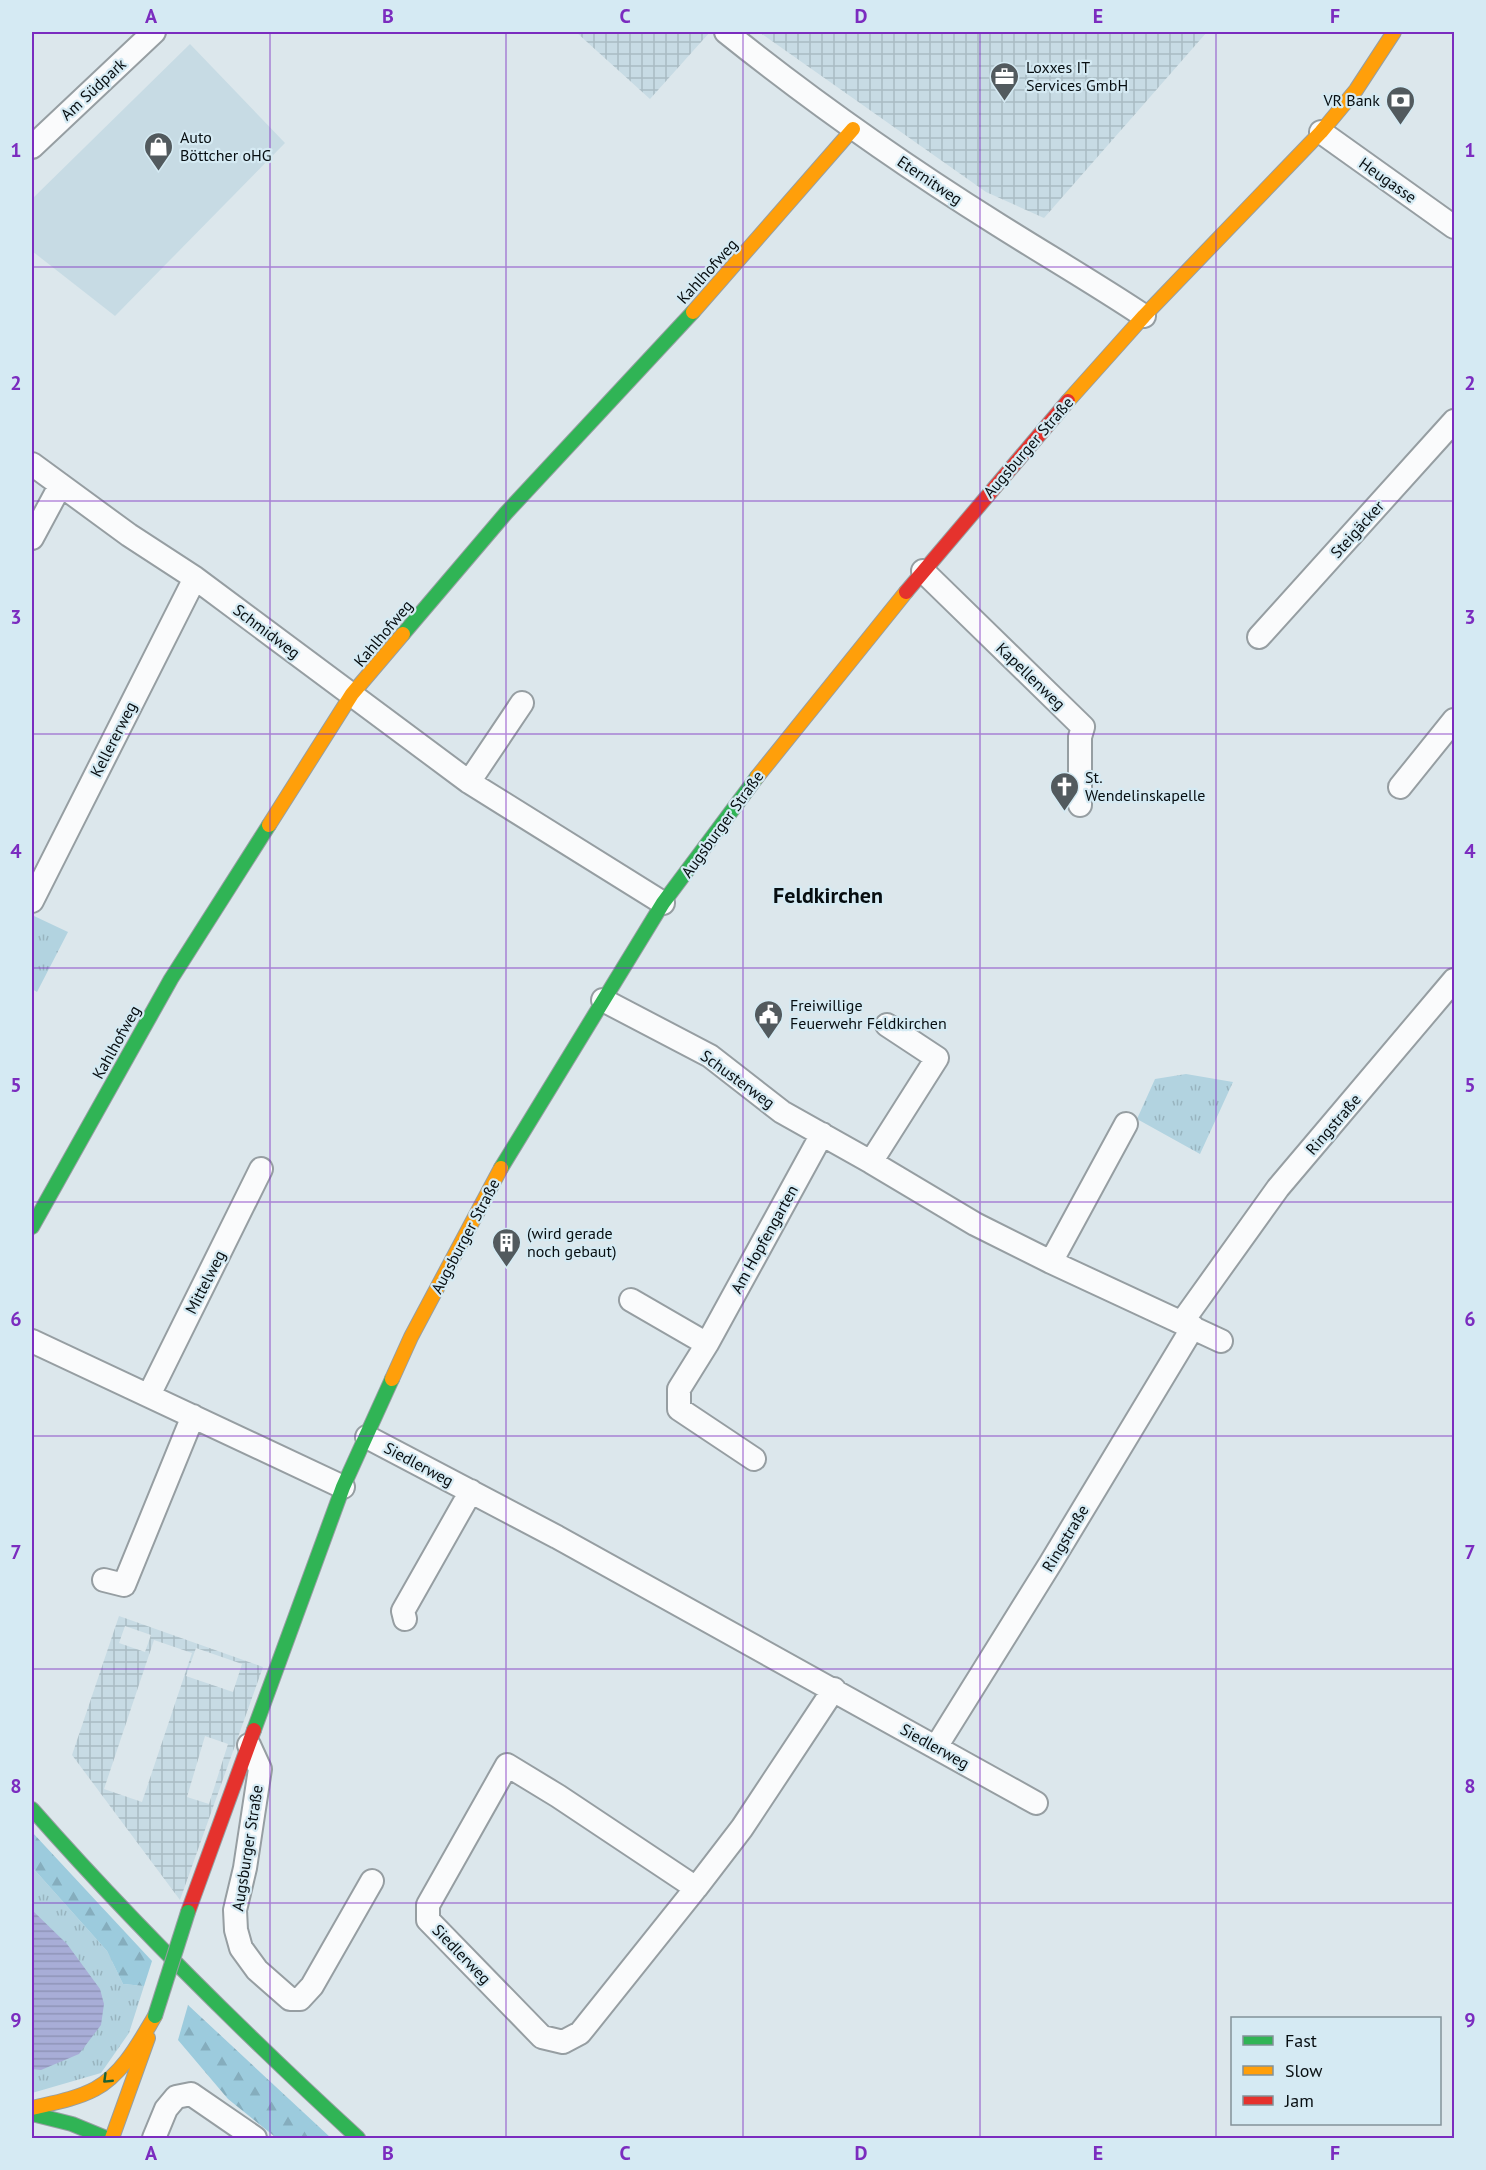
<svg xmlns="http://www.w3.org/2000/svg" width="1486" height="2170" font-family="'PT Sans',sans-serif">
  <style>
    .built { fill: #c7dbe4 }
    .industrial { fill: url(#industrial-grid); fill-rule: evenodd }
    .grass { fill: url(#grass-tufts) }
    .forest { fill: url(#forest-firs) }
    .water { fill: url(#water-rules) }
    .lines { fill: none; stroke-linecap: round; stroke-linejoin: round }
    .street-casing { stroke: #969ea2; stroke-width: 26 }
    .fast-casing { stroke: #969ea2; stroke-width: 16 }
    .slow-casing { stroke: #969ea2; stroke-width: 16 }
    .jam-casing { stroke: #969ea2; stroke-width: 16 }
    .street { stroke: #fafbfc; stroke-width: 22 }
    .fast { stroke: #30b455; stroke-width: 14 }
    .slow { stroke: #ff9f0a; stroke-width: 14 }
    .jam { stroke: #e5322d; stroke-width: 14 }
    .fast-bridge-casing { stroke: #969ea2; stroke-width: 16; stroke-linecap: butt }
    .fast-bridge { stroke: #30b455; stroke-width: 14 }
    .oneway { stroke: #1c6133 }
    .grid { fill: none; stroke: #7b2cbf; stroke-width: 1.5; stroke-opacity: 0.55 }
    .labels { text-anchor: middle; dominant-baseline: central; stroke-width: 4.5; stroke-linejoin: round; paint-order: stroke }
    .poi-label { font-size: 16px; fill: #070e11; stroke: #d5eaf3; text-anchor: start }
    .street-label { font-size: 16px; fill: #070e11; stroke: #d5eaf3 }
    .district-label { font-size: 22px; font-weight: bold; fill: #070e11; stroke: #d5eaf3 }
    .neatline { fill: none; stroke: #7b2cbf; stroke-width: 2 }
    .grid-label { font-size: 20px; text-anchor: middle; font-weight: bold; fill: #7b2cbf }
  </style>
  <defs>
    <pattern id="industrial-grid" width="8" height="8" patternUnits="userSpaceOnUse" patternTransform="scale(1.5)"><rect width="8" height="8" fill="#c7dbe4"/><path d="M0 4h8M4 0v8" fill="none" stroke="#a9bbc3"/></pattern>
    <pattern id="grass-tufts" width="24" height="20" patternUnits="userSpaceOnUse" patternTransform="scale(1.5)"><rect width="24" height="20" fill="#b2d3e0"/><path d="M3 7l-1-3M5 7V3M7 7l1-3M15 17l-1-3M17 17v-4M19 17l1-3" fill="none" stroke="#98b4bf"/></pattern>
    <pattern id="forest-firs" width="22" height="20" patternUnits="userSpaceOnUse" patternTransform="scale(1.5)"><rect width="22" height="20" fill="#9ccbdd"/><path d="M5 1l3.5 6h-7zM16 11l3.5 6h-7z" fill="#85adbd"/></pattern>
    <pattern id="water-rules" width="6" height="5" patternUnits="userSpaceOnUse" patternTransform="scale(1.5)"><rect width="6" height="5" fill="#a8add7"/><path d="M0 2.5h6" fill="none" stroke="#8f94b8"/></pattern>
  </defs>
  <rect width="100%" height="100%" fill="#dce7ec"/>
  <path class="built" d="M190,44L285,143L115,316L32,251V199Z"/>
  <path class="industrial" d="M576,32H710L650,99Z
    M759,32H1207L1044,218L986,192Z
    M119,1616L263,1667L180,1900L72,1755ZM125,1626L151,1635L145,1652L119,1643ZM154,1640L192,1653L142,1802L104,1789ZM196,1648L242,1664L233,1692L186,1676ZM205,1736L228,1744L209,1804L187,1797Z"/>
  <path class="grass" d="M34,916L68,932L37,992L32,989V918Z
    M1186,1074L1233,1082L1200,1154L1137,1119L1155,1079Z
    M32,1867L107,1951L123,1984L144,1986L129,2033L101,2073L32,2093Z"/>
  <path class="forest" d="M32,1832L152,1961L144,1986L123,1984L107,1951L32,1867Z
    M188,2005L331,2138H280L274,2136L228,2099L178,2040Z"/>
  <path class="water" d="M32,1910L67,1944L100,1989L104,2004L101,2025L79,2054L41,2070L32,2069Z"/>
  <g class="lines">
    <defs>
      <path id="street" d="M726,32C812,101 903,165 997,224C1046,255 1096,284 1144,316
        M1321,132L1454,227
        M32,147L154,32
        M32,464L129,535L195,578L469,782L663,903
        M32,538L60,486
        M923,571L1083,727L1080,737V805
        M1259,637L1454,421
        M469,782L522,703
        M1400,787L1454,720
        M32,901L195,578
        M603,1000L710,1056L782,1112L871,1162L975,1224L1051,1262L1221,1341
        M871,1162L937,1058L887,1025
        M1051,1262L1126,1124
        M631,1300L707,1344
        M1182,1322L1278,1188L1454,980
        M32,1341L343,1487
        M149,1395L261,1169
        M367,1437L557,1537L1036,1803
        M754,1459L679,1409V1389L707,1344L822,1134
        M104,1580L124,1585L193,1416
        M405,1619L403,1611L471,1491
        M249,1745L260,1769L245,1868L235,1910L236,1930L241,1948L257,1970L290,1999H300L312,1986L372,1881
        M936,1747L1050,1564L1193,1327
        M696,1888L580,2033L563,2042L542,2037L428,1920V1905L507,1765L558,1796L696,1888L742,1828L834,1689
        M154,2138L166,2109L176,2097L191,2094L255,2138"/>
      <path id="fast" d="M403,634L506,513L693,312
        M501,1168L663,903L757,777
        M32,1227L171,979L269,825
        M254,1730L343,1487L392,1379
        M32,1809C134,1925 244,2033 358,2138
        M32,2114L72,2124L106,2138"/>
      <path id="slow" d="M693,312L853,129
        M1068,401L1144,316L1321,132L1356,90L1394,32
        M757,777L906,592
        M269,825L352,694L403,634
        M392,1379L411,1337L501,1168
        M32,2108C53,2103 76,2099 95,2089C123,2074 140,2041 155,2016
        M112,2138L148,2038"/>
      <path id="jam" d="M906,592L1068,401
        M188,1912L254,1730"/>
    </defs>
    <use href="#street" class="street-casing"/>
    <use href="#fast" class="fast-casing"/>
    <use href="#slow" class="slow-casing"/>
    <use href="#jam" class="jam-casing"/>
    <use href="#street" class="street"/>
    <use href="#fast" class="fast"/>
    <use href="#slow" class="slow"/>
    <use href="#jam" class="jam"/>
    <defs>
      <path id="fast-bridge" d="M155,2016L188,1912"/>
    </defs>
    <use href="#fast-bridge" class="fast-bridge-casing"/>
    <use href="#fast-bridge" class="fast-bridge"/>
  </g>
  <defs><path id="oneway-chevron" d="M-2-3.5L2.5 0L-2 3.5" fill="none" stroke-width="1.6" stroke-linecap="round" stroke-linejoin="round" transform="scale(1.5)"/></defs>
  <use class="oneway" href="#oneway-chevron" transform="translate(107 2079) rotate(136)"/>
  <path class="grid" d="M270,32V2138M506,32V2138M743,32V2138M980,32V2138M1216,32V2138M32,267H1454M32,501H1454M32,734H1454M32,968H1454M32,1202H1454M32,1436H1454M32,1669H1454M32,1903H1454"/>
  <defs>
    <symbol id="office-pin" viewBox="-11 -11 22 30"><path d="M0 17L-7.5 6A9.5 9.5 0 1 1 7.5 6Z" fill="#525a5e" stroke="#d5eaf3"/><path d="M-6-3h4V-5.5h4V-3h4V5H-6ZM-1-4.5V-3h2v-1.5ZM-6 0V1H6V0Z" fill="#fff"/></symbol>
    <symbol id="bank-pin" viewBox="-11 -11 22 30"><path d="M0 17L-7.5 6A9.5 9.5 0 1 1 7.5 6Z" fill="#525a5e" stroke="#d5eaf3"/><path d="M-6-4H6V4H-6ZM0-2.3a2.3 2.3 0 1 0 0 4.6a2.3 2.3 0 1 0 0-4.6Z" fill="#fff"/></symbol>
    <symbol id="shop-pin" viewBox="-11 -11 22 30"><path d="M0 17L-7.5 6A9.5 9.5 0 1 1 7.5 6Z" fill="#525a5e" stroke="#d5eaf3"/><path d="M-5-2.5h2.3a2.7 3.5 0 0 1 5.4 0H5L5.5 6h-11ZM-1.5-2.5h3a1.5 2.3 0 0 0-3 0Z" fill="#fff"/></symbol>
    <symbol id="church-pin" viewBox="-11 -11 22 30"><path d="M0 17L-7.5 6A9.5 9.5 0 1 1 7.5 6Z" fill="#525a5e" stroke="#d5eaf3"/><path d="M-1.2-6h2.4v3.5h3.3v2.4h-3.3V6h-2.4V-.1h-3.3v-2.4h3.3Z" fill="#fff"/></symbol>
    <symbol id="civic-pin" viewBox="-11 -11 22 30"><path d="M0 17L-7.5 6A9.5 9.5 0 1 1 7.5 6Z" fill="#525a5e" stroke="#d5eaf3"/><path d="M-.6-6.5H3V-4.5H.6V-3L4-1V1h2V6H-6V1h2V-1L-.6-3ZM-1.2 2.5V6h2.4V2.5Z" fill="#fff"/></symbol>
    <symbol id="building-pin" viewBox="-11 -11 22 30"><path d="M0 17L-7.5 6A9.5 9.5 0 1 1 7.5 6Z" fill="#525a5e" stroke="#d5eaf3"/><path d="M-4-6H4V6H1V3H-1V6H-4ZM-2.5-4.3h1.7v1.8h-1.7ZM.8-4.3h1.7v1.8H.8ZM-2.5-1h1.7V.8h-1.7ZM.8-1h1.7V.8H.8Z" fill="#fff"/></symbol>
  </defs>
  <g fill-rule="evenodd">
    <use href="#office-pin" x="988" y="60" width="33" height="45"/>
    <use href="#bank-pin" x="1384" y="84" width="33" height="45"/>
    <use href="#shop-pin" x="142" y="130" width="33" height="45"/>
    <use href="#church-pin" x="1048" y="770" width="33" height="45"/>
    <use href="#civic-pin" x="752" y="998" width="33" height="45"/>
    <use href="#building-pin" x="490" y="1226" width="33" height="45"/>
  </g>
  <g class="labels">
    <g class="poi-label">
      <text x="1026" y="67">Loxxes IT<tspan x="1026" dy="18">Services GmbH</tspan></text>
      <text x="1380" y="100" text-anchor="end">VR Bank</text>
      <text x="180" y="137">Auto<tspan x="180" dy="18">Böttcher oHG</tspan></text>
      <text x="1085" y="777">St.<tspan x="1085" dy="18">Wendelinskapelle</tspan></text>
      <text x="790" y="1005">Freiwillige<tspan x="790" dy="18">Feuerwehr Feldkirchen</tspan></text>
      <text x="527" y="1233">(wird gerade<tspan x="527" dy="18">noch gebaut)</tspan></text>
    </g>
    <g class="street-label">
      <text transform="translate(93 89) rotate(-43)">Am Südpark</text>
      <text transform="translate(930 180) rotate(34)">Eternitweg</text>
      <text transform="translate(1388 180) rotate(35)">Heugasse</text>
      <text transform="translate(707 271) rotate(-48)">Kahlhofweg</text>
      <text transform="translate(1028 447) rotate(-49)">Augsburger Straße</text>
      <text transform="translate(1357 529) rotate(-48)">Steigäcker</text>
      <text transform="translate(267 631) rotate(37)">Schmidweg</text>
      <text transform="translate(383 633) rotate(-50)">Kahlhofweg</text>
      <text transform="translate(1031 676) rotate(44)">Kapellenweg</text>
      <text transform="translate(113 739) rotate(-63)">Kellererweg</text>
      <text transform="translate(722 824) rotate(-54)">Augsburger Straße</text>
      <text transform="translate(116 1042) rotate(-61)">Kahlhofweg</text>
      <text transform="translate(738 1079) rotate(36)">Schusterweg</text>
      <text transform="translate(1333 1124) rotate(-49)">Ringstraße</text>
      <text transform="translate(465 1236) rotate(-62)">Augsburger Straße</text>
      <text transform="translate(764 1239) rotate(-61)">Am Hopfengarten</text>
      <text transform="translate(205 1282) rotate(-63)">Mittelweg</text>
      <text transform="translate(419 1464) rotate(28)">Siedlerweg</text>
      <text transform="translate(1065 1538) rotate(-59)">Ringstraße</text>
      <text transform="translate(935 1746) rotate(29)">Siedlerweg</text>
      <text transform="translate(247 1848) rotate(-81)">Augsburger Straße</text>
      <text transform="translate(462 1954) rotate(46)">Siedlerweg</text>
    </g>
    <g class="district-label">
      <text x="828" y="895">Feldkirchen</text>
    </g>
  </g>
  <rect width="1486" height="2170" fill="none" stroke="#d5eaf3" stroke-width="66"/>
  <rect x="1231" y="2017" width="210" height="108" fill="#d5eaf3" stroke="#839299" stroke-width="1.5"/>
  <rect x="1243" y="2036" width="30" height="9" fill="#30b455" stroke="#839299" stroke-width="1.5"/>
  <text x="1285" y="2047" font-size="18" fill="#070e11">Fast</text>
  <rect x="1243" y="2066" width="30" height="9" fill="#ff9f0a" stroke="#839299" stroke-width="1.5"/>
  <text x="1285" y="2077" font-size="18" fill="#070e11">Slow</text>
  <rect x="1243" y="2096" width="30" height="9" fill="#e5322d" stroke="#839299" stroke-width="1.5"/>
  <text x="1285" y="2107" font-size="18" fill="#070e11">Jam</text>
  <rect x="33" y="33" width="1420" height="2104" class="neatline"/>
  <g class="grid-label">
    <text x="151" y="23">A</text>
    <text x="388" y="23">B</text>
    <text x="625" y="23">C</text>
    <text x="861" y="23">D</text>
    <text x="1098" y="23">E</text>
    <text x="1335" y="23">F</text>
    <text x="16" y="157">1</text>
    <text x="1470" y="157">1</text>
    <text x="16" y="390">2</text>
    <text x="1470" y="390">2</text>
    <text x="16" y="624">3</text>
    <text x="1470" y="624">3</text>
    <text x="16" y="858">4</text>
    <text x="1470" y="858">4</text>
    <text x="16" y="1092">5</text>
    <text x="1470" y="1092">5</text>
    <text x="16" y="1326">6</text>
    <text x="1470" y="1326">6</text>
    <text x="16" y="1559">7</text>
    <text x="1470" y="1559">7</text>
    <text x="16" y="1793">8</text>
    <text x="1470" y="1793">8</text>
    <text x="16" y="2027">9</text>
    <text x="1470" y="2027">9</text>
    <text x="151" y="2160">A</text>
    <text x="388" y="2160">B</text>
    <text x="625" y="2160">C</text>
    <text x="861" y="2160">D</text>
    <text x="1098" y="2160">E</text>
    <text x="1335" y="2160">F</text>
  </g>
</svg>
